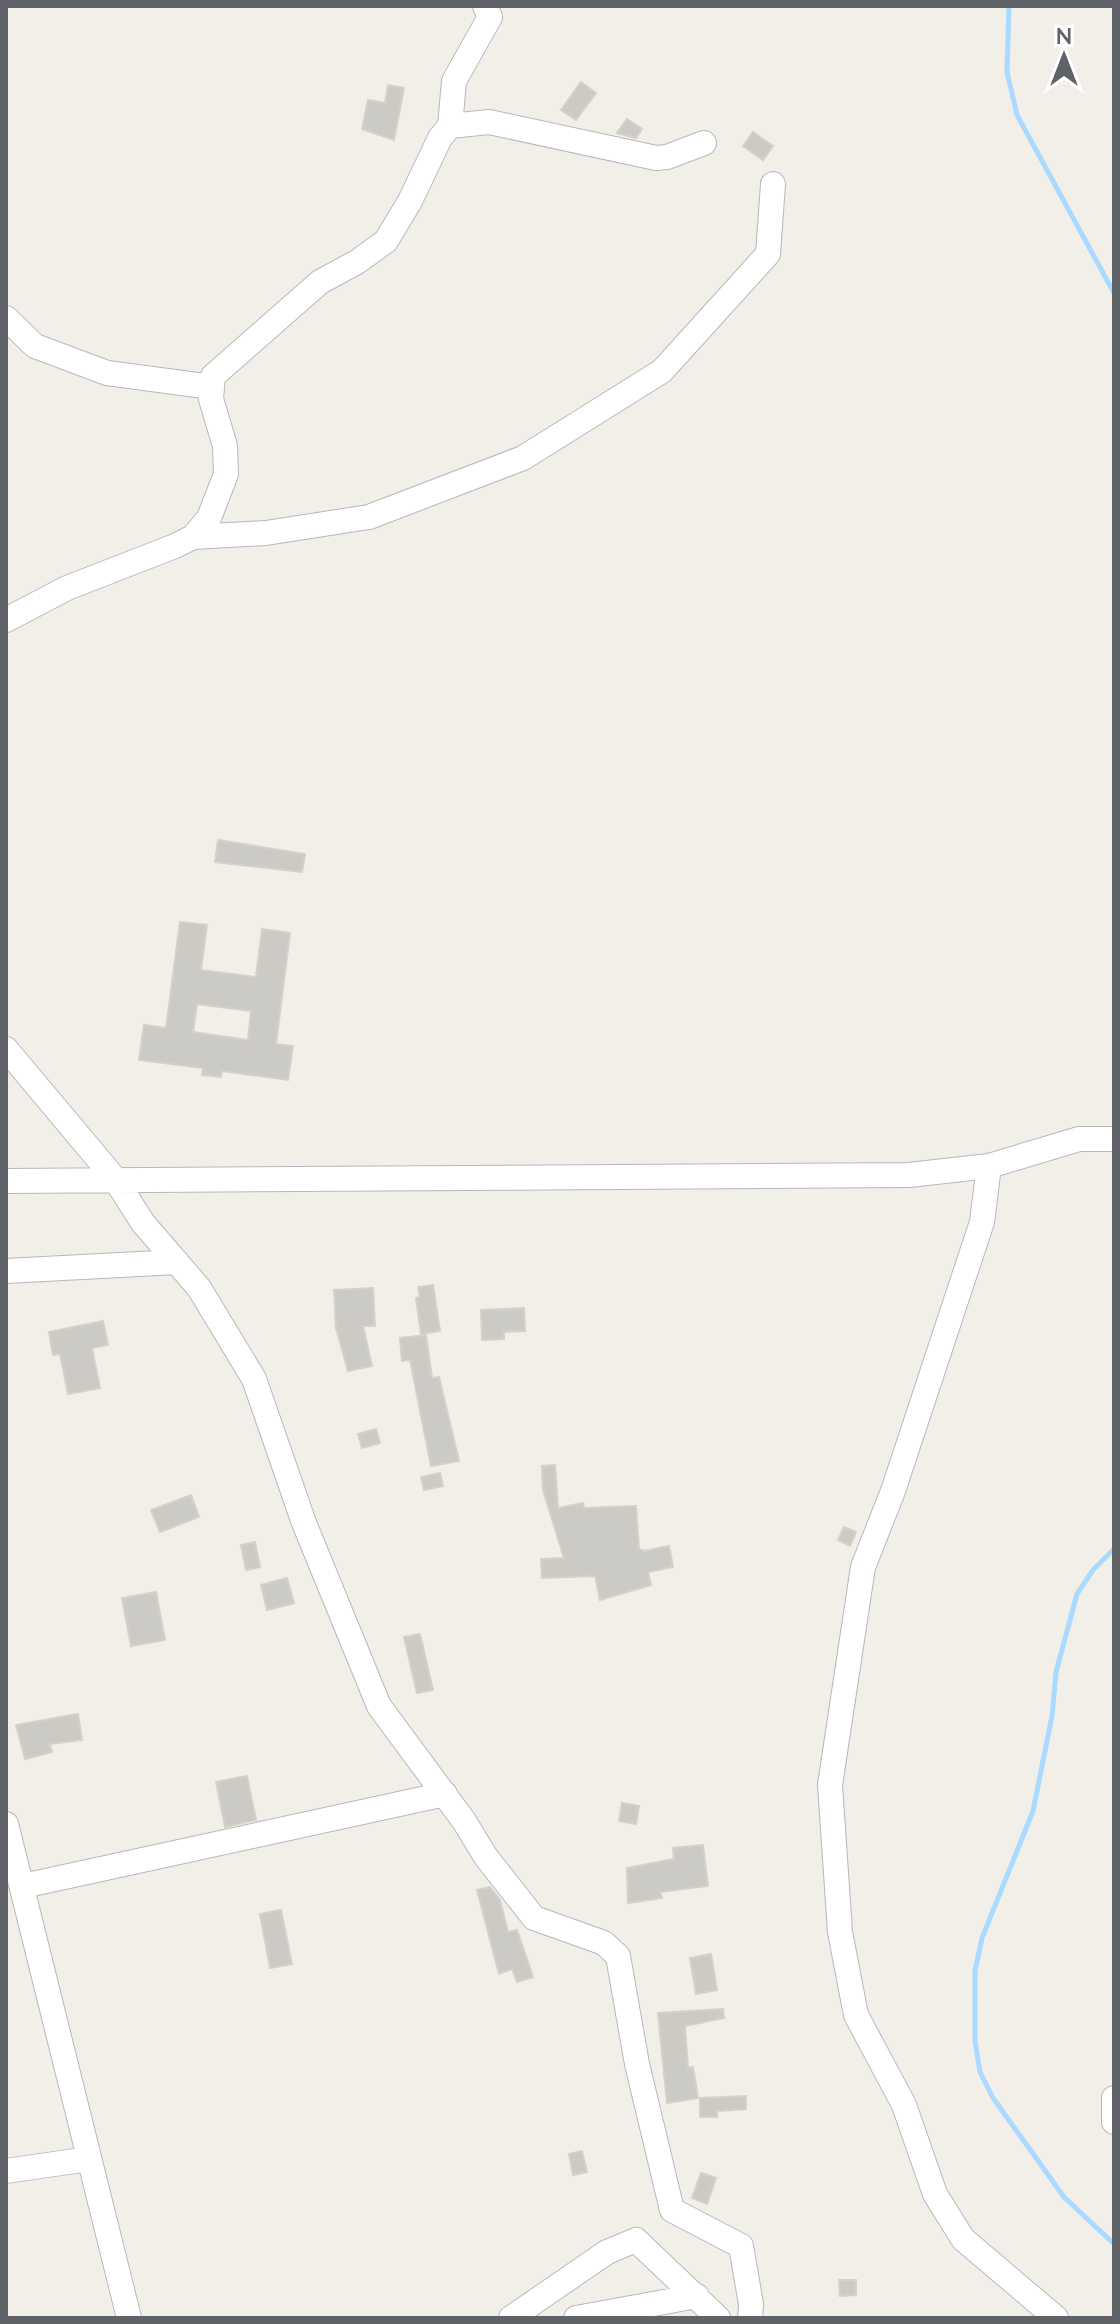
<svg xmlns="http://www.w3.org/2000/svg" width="1120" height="2324" font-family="'Nunito Sans',sans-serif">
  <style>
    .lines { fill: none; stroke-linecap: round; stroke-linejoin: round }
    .stream { stroke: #aadaff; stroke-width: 5 }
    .building { fill: #cccac5; stroke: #d6d1c6; stroke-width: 2; fill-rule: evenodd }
    .minor-casing { stroke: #b5b8bc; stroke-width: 26 }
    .minor { stroke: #fff; stroke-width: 24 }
  </style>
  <rect width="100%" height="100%" fill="#f1efe8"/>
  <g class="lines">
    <path class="stream" d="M1009,6L1007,72L1017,115L1114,293
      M1114,1549L1093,1570L1077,1594L1056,1672L1052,1716L1033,1811L982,1938L975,1971V2041L980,2072L993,2098L1064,2197L1114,2244"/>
  </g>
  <path class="building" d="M581,82L596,93L576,120L561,110Z
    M388,85L404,88L394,140L362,129L368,100L385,103Z
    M627,119L642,129L636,138L617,133Z
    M753,132L773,146L763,160L743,146Z
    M218,840L305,854L302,872L215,862Z
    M180,922L207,925L201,970L256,977L262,929L290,933L276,1044L293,1046L288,1080L222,1071L221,1077L202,1075L203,1068L139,1060L144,1025L166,1028ZM197,1004L251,1011L248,1040L193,1032Z
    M433,1285L440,1331L421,1334L416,1298L420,1297L418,1287Z
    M373,1288L375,1326H363L372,1366L348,1371L336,1328L334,1290Z
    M524,1308L525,1331L504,1332V1339L482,1340L481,1310Z
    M103,1321L108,1345L92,1348L100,1388L68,1394L60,1354L53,1355L49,1332Z
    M426,1335L432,1378L439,1377L459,1461L431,1466L410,1360L402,1361L400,1338Z
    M376,1429L380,1443L362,1448L358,1434Z
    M555,1465L558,1508L583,1503L584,1508L636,1506L639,1549L644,1551L669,1546L673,1567L648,1572L651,1585L600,1600L595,1576L542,1578L541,1559L564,1558L543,1490L542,1466Z
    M440,1473L443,1486L424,1490L421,1477Z
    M191,1495L199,1517L160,1532L151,1510Z
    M844,1527L856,1532L850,1546L838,1540Z
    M255,1542L260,1567L246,1570L241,1545Z
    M287,1578L294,1603L267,1610L261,1585Z
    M156,1592L165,1640L131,1646L122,1598Z
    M420,1634L433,1690L417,1693L404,1637Z
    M78,1714L82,1740L50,1744L52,1752L25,1759L16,1725Z
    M247,1776L256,1820L225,1827L216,1782Z
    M622,1803L639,1806L636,1824L619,1821Z
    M703,1845L708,1886L660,1892L662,1898L628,1903L627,1868L674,1859L673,1848Z
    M490,1887L500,1900L508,1932L517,1930L533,1977L517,1982L512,1969L499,1974L477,1890Z
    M281,1910L292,1964L270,1968L260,1914Z
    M711,1954L717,1990L696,1994L690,1958Z
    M723,2009L724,2018L685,2026L688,2068L693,2067L698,2098L667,2103L658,2013Z
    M746,2096V2109L717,2111V2117H700V2098Z
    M582,2151L587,2172L573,2175L569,2154Z
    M701,2173L716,2178L707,2204L692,2198Z
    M839,2280H856V2295L840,2296Z"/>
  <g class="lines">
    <defs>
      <path id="minor" d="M450,126L454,81L490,17L485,6
        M6,318L35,346L107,373L212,387
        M193,537L266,533L369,517L523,458L662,371L768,254L773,184
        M6,620L67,588L175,546L193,537L209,518L226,474L225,446L211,399L213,376L320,282L357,262L386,241L410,201L440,138L450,126L489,122L656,158L667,157L704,143
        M6,1049L115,1179L143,1223L199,1288L254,1379L304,1523L379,1706L464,1821L486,1857L534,1918L604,1943L618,1956L637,2064L672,2210L741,2246L751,2304L750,2318
        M989,1166L982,1222L893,1491L863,1567L830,1785L840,1932L856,2015L904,2105L935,2194L963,2239L1056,2318
        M6,1181L909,1175L989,1166L1079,1139H1114
        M6,1271L177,1262
        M6,1824L129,2318
        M23,1886L445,1794
        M1114,2098V2122
        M6,2171L89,2159
        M511,2318L607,2252L636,2240L718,2318
        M576,2318L697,2296"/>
    </defs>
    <use href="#minor" class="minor-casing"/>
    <use href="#minor" class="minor"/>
  </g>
  <rect width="1120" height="2324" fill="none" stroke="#5f6368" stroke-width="16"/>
  <g transform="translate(1064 56)" stroke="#ffffff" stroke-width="6" paint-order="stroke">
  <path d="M0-6L14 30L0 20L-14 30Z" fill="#5f6368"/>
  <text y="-12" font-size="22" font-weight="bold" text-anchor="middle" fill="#5f6368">N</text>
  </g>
</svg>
